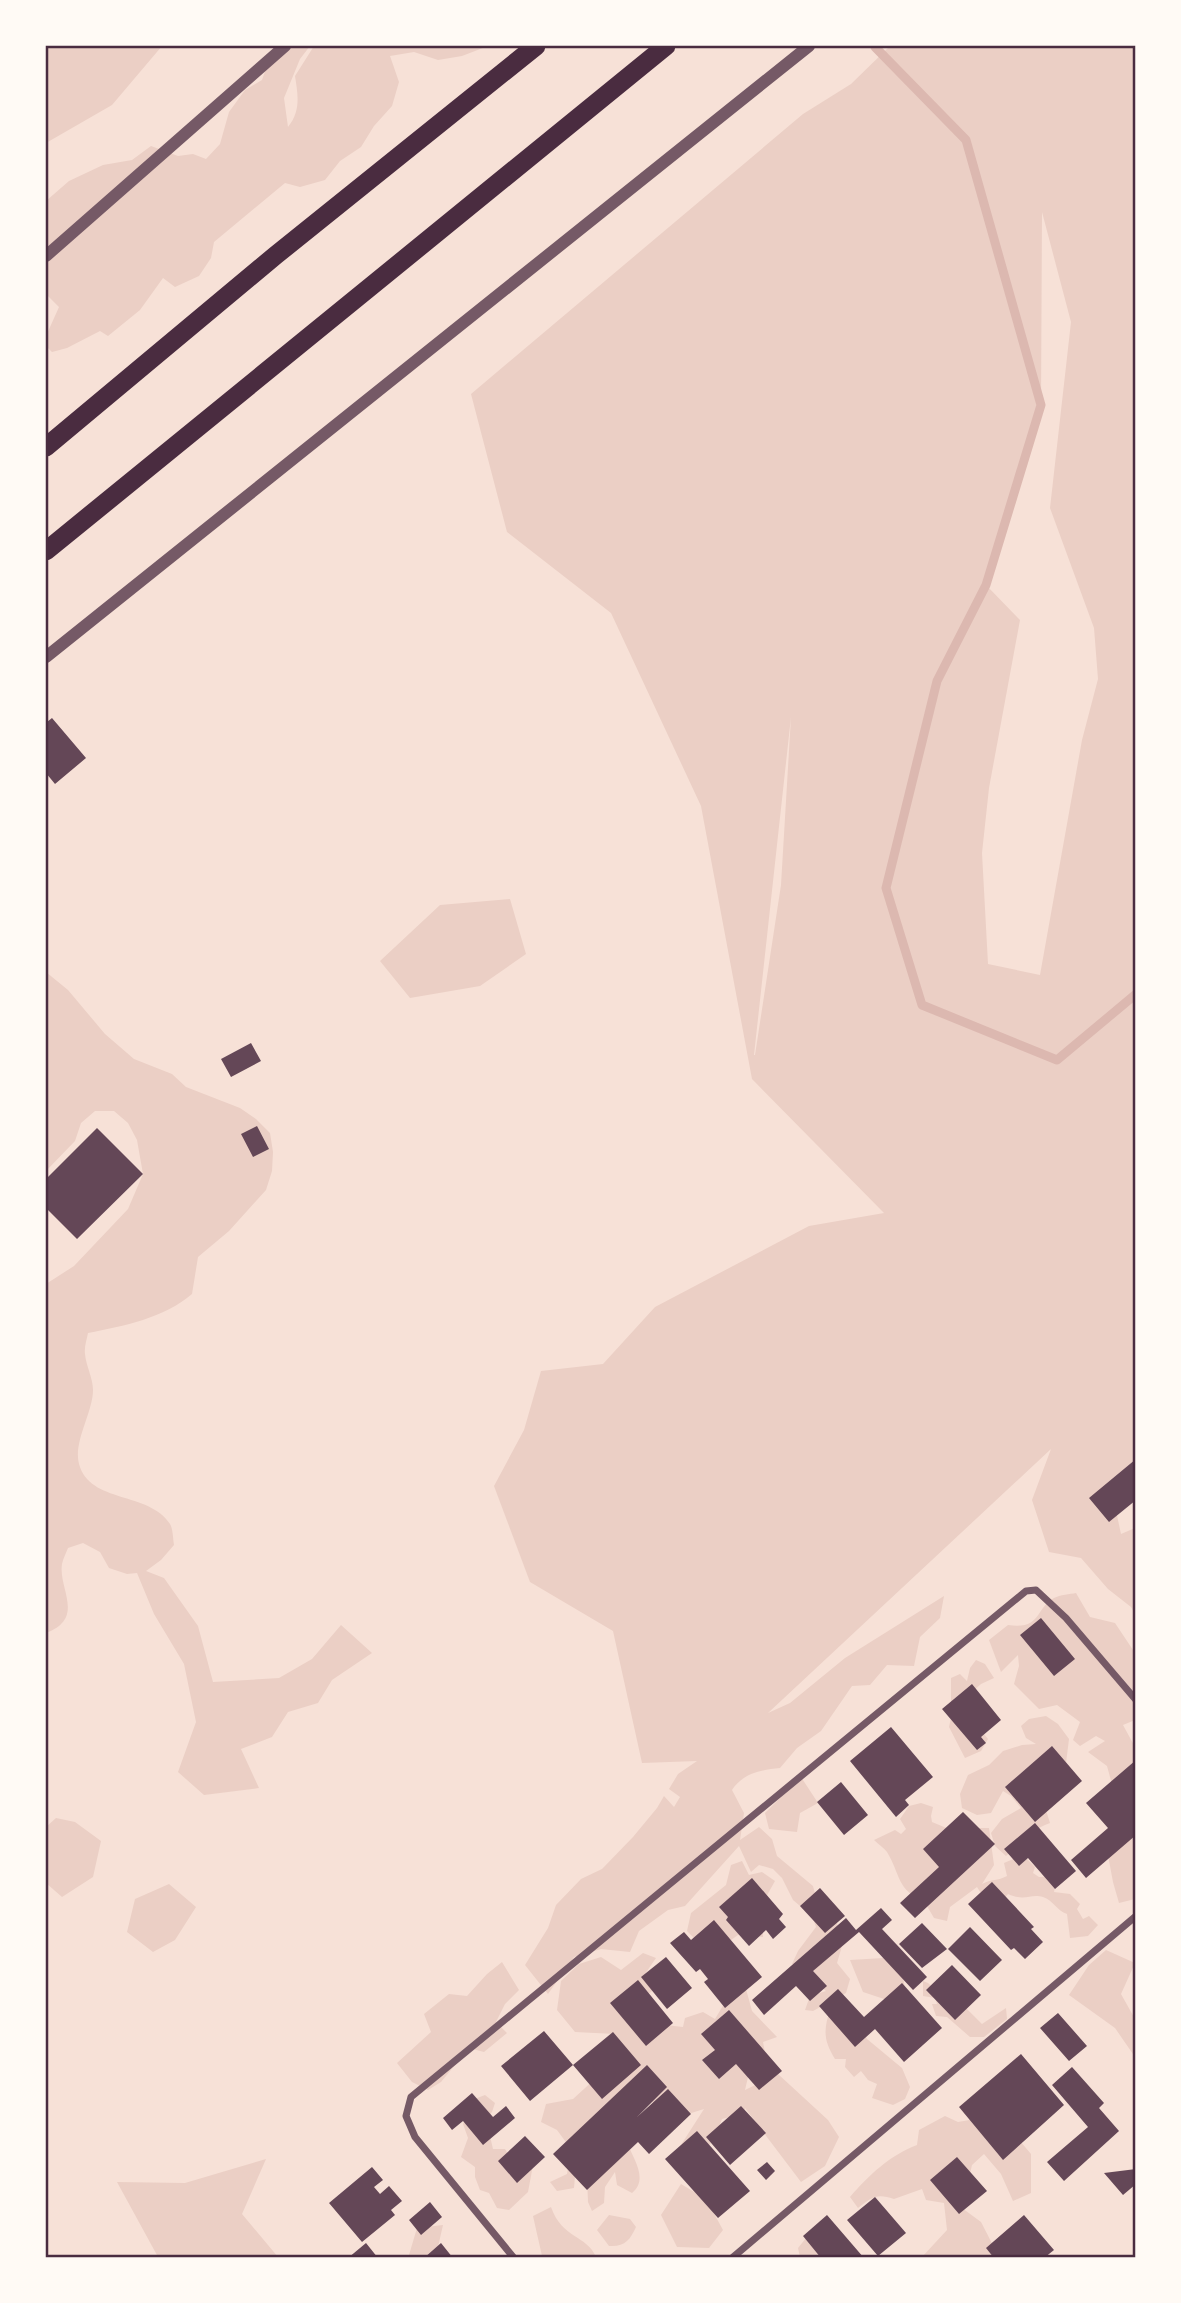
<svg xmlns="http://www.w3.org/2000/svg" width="1181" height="2303" font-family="'DM Sans',sans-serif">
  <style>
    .green { fill: #ebcfc5; fill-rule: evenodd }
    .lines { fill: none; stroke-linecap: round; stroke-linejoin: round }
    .stream { stroke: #dcb8b0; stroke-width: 9 }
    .building { fill: #644757 }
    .minor { stroke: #755966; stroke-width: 7 }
    .tertiary { stroke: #755966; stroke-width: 12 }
    .trunk { stroke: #4a2c40; stroke-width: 19 }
    .neatline { fill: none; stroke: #4a2c40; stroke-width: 2.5 }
  </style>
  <rect width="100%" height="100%" fill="#f7e1d7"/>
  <path class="green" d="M46,46H162L112,105L46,143Z
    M274,46H310L300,59L284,98L288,127C301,111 298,95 295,76L314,46H488L462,56L438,60L414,52L390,56L399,82L392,106L374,126L361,147L340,161L325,180L300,187L285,183L214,242L211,258L199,276L175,287L163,278L140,310L108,336L100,331L67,348L52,352L46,346V336L59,307L46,294V201L69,181L103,165L132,160L151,146L178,156L193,154L206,159L220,144L229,112L245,90L262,80Z
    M890,46H1135L1136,1472L1110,1483L1121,1534L1135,1528V1614L1131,1607L1108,1589L1081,1558L1049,1552L1032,1500L1051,1449L768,1713L790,1703L845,1658L944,1596L940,1618L920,1637L914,1666L887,1665L870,1685L852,1686L821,1731L797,1748L780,1768C761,1770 743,1773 732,1790L744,1813L740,1840L759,1827L772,1839L777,1856L813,1886L818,1905L836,1918L842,1946L837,1963L850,1979L846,1993L813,2011L805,2010L810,1996L826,1991L792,1964L798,1951L816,1927L812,1916L793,1900L782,1878L773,1869L759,1865L751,1872L739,1846L685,1906L668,1910L639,1931L630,1952L601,1949L574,1957L548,1994L525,1965L548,1928L556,1905L581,1879L602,1869L633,1837L657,1808L664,1796L674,1807L680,1797L669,1789L678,1774L697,1761L642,1763L613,1631L530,1582L494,1486L524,1430L541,1371L603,1364L655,1307L809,1226L884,1213L752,1079L701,806L611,613L507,532L471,394L803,114L851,84ZM1042,212L1071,322L1050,508L1094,628L1098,679L1082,740L1040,975L988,964L982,853L989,788L1020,620L986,585L1041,405ZM791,717L781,885L755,1055H754Z
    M510,899L526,954L480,986L410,998L380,961L440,905Z
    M46,972L68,990L105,1034L134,1059L172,1074L186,1087L240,1108L256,1119L270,1133L273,1152L272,1171L266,1190L229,1231L198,1257L192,1294C164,1318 124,1326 88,1333C87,1339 84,1347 85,1354C86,1366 93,1378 93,1390C93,1412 73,1442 79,1464C90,1504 149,1491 170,1524C173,1529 173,1539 174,1545L161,1560L146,1571L164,1578L198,1626L213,1682L279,1678L312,1659L341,1625L372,1653L332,1680L318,1703L288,1712L272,1737L241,1749L259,1788L204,1795L178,1772L196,1722L184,1664L154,1614L137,1573L127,1574L109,1568L100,1552L83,1543L68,1548C66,1553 63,1559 62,1564C58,1589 86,1618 46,1633V1284L74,1266L128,1209L143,1174L137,1140L128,1123L114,1111H95L81,1123L75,1141L46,1171Z
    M1076,1593L1090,1617L1115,1623L1133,1650L1135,1720L1123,1725L1135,1747L1134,1773L1113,1788L1107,1766L1088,1752L1105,1741L1096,1736L1080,1746L1073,1740L1080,1722L1057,1705L1039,1709L1014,1684L1019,1666L1018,1655L1001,1672L989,1640L1008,1625C1042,1630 1035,1608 1054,1598C1060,1595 1070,1594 1076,1593Z
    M976,1660L985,1664L994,1678L981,1684L972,1692V1719L988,1739L981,1751L965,1758L949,1727L951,1718V1678L960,1674L967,1681L970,1668Z
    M1046,1716L1058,1724L1069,1739L1066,1763L1044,1804L1050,1823C1032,1829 1021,1844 1006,1856L995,1846L991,1833L1002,1819L1021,1808L1011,1796L1003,1791L991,1813L977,1815L962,1808L960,1794L968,1775L989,1765L1003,1751L1022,1745L1036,1744L1026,1738L1021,1726L1029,1719Z
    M801,1777L818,1803L800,1813L797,1832L769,1829L765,1813Z
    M921,1803L933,1807L931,1816L932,1822L956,1832L973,1828H989L994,1865L982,1884C991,1879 998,1881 1007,1876L1004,1863L1023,1855L1035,1867L1033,1873L1039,1877L1057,1876L1054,1892L1070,1894L1080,1904L1077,1909L1083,1919L1089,1916L1098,1925L1088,1936L1070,1938L1067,1914C1057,1911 1053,1900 1043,1897C1030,1893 1026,1902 1008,1894L993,1912L977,1887L950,1907L947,1921L934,1918L924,1901C897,1891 900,1873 887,1852C884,1848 878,1844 874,1840L895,1830L901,1834L906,1829L900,1819L909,1806Z
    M1135,1817V1899L1119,1903L1113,1882L1104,1834Z
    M56,1818L75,1822L101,1841L93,1877L62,1897L46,1883V1827Z
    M742,1861L749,1875L762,1872L775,1881L761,1906L763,1937L738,1935L724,1945L698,1942L687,1931L691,1913L726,1885L731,1865Z
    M169,1884L196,1907L175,1940L153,1952L127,1932L135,1899Z
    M1106,1950L1135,1963L1121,1994L1135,2019V2057L1115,2028L1069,1995L1089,1965Z
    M643,1953L656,1958L645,1974L656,1988L632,2007L665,2025L683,2027L685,2018L703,2012L715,2019L724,2004L746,1989L752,2011L777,2037L763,2042L767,2063L748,2077L745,2090L778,2074L828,2120L839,2137L825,2166L801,2182L745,2108V2113L722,2119L715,2137L703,2154L679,2148L704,2109L685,2115L657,2112L646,2088L627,2142C633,2159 649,2179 632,2193L617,2185L615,2172L605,2187L604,2203L592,2211L588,2202L587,2177L576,2165L574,2188L557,2191L550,2182L567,2174L571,2149L557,2130L541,2122L546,2104L573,2099L596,2078L613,2067L615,2034L575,2032L557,2010L561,1981L579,1964L601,1957L621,1970Z
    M900,1957L905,1989L890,2001L863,1992L850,1960Z
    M502,1962L519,1990L505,2004L496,2022L507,2033L484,2052L469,2048L441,2082L428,2090L412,2082L397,2063L431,2032L424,2014L449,1994L467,1996L487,1974Z
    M923,1981L928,1983L940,1994L967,2009L982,2024L1006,2008L1007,2019L984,2037H970L947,2017L936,2016L932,2004H937L935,1998L923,1996Z
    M830,2010L851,2011L867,2039L902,2068L910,2087L905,2099L893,2105L872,2098L877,2084L868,2080L861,2071L854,2077L845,2067L846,2059H835C824,2041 823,2031 830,2010Z
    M485,2095L495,2103L492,2112L486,2119L493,2149H505L512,2161L534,2160L528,2192L509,2210L497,2208L489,2193L480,2190L475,2177V2167L461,2157L468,2138L463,2124L472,2100Z
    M998,2115L1031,2154V2193L1013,2201L1001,2174L984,2154L972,2165L962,2208L981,2222L999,2257H922L947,2230L944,2203L926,2200L922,2189L894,2199C877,2193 872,2197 858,2208L850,2197C868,2176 890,2155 917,2145L919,2130L945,2116L958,2122Z
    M266,2159L242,2214L278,2257H158L117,2182L185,2183Z
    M681,2184L706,2199L723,2230L709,2248L677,2247L661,2215Z
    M551,2207C562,2239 587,2235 596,2257L545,2258L542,2256L533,2216Z
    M609,2215L630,2219L636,2227C630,2240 625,2247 609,2246L597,2230Z
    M443,2225L438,2247L431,2257H415L409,2255L417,2228Z
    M815,2227L840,2257H800L798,2248Z"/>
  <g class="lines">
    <path class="stream" d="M875,47L966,140L1041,405L986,585L937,681L886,888L922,1005L1057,1060L1136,994"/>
  </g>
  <path class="building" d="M52,718L86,758L55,784L46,773V720L47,722Z
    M251,1043L261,1061L231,1077L221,1059Z
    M257,1126L269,1149L253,1157L241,1134Z
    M97,1128L143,1174L77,1239L46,1208V1179Z
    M1136,1459V1500L1109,1522L1089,1498Z
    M1041,1618L1075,1659L1054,1676L1020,1635Z
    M972,1684L1001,1720L981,1737L986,1743L977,1750L942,1709Z
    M891,1727L933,1777L905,1800L909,1805L896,1817L850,1761Z
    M1052,1746L1082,1781L1035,1822L1005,1787Z
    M1136,1760V1835L1086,1878L1071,1860L1108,1828L1086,1803Z
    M841,1782L868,1815L844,1835L817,1802Z
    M963,1812L995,1844L915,1918L900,1903L939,1867L923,1849Z
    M1035,1823L1076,1871L1055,1889L1028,1858L1019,1866L1004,1849Z
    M752,1878L783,1914L779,1919L786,1927L773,1939L766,1930L749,1946L726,1920L728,1917L719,1907Z
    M992,1882L1034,1927L1031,1929L1043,1942L1025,1959L1014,1948L1011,1950L968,1904Z
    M820,1888L845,1916L825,1933L800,1906Z
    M881,1908L892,1920L882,1929L927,1977L913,1990L859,1932L813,1971L827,1986L810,2001L796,1986L764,2015L752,2000L846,1918L856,1930Z
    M714,1920L762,1977L725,2008L704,1982L708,1979L700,1969L696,1972L670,1943L684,1932L691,1940Z
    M922,1923L947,1949L922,1968L899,1944Z
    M970,1927L1002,1960L980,1981L948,1949Z
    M666,1957L692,1988L667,2009L641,1977Z
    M952,1965L981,1995L955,2020L926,1990Z
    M638,1980L673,2023L646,2046L610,2003Z
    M902,1983L942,2028L904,2062L875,2029L855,2047L819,2006L838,1989L864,2017Z
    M729,2010L782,2071L759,2090L736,2064L719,2079L702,2060L715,2050L701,2034Z
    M1058,2013L1087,2046L1069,2061L1040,2028Z
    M544,2031L573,2065L530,2101L501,2066Z
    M613,2032L641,2065L602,2099L573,2065Z
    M1021,2054L1064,2105L1003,2160L959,2107Z
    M647,2065L667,2087L637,2117L668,2089L691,2114L649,2154L638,2142L587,2190L553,2154Z
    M1072,2067L1104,2103L1099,2108L1119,2131L1064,2181L1047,2162L1088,2127L1052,2085Z
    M472,2093L493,2117L506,2106L515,2118L483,2145L463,2121L452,2130L443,2118Z
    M741,2106L766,2133L730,2165L706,2137Z
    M697,2131L750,2191L718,2218L665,2159Z
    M525,2136L545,2157L517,2183L498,2161Z
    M957,2157L987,2191L959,2214L930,2180Z
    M767,2162L775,2171L766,2180L757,2170Z
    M372,2167L383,2180L374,2187L380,2194L389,2186L402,2201L391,2210L395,2215L362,2242L329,2203Z
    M1136,2169V2184L1123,2195L1104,2173Z
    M875,2197L906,2233L878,2256L847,2220Z
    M430,2202L442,2217L421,2235L409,2220Z
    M827,2215L864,2258H821L803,2236Z
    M1024,2215L1054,2250L1044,2258H994L986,2248Z
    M366,2243L378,2258H348Z
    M441,2243L453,2258H424Z"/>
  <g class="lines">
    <path class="minor" d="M514,2258L415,2137L406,2116L411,2097L1026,1591L1036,1590L1066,1618L1136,1700
      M732,2258L1136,1916"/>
    <path class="tertiary" d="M46,256L285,46
      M46,657L809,46"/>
    <path class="trunk" d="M46,447L276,255L536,46
      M46,551L666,46"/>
  </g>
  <rect width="1181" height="2303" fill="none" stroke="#fffaf5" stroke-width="94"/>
  <rect x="47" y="47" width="1087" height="2209" class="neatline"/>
</svg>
